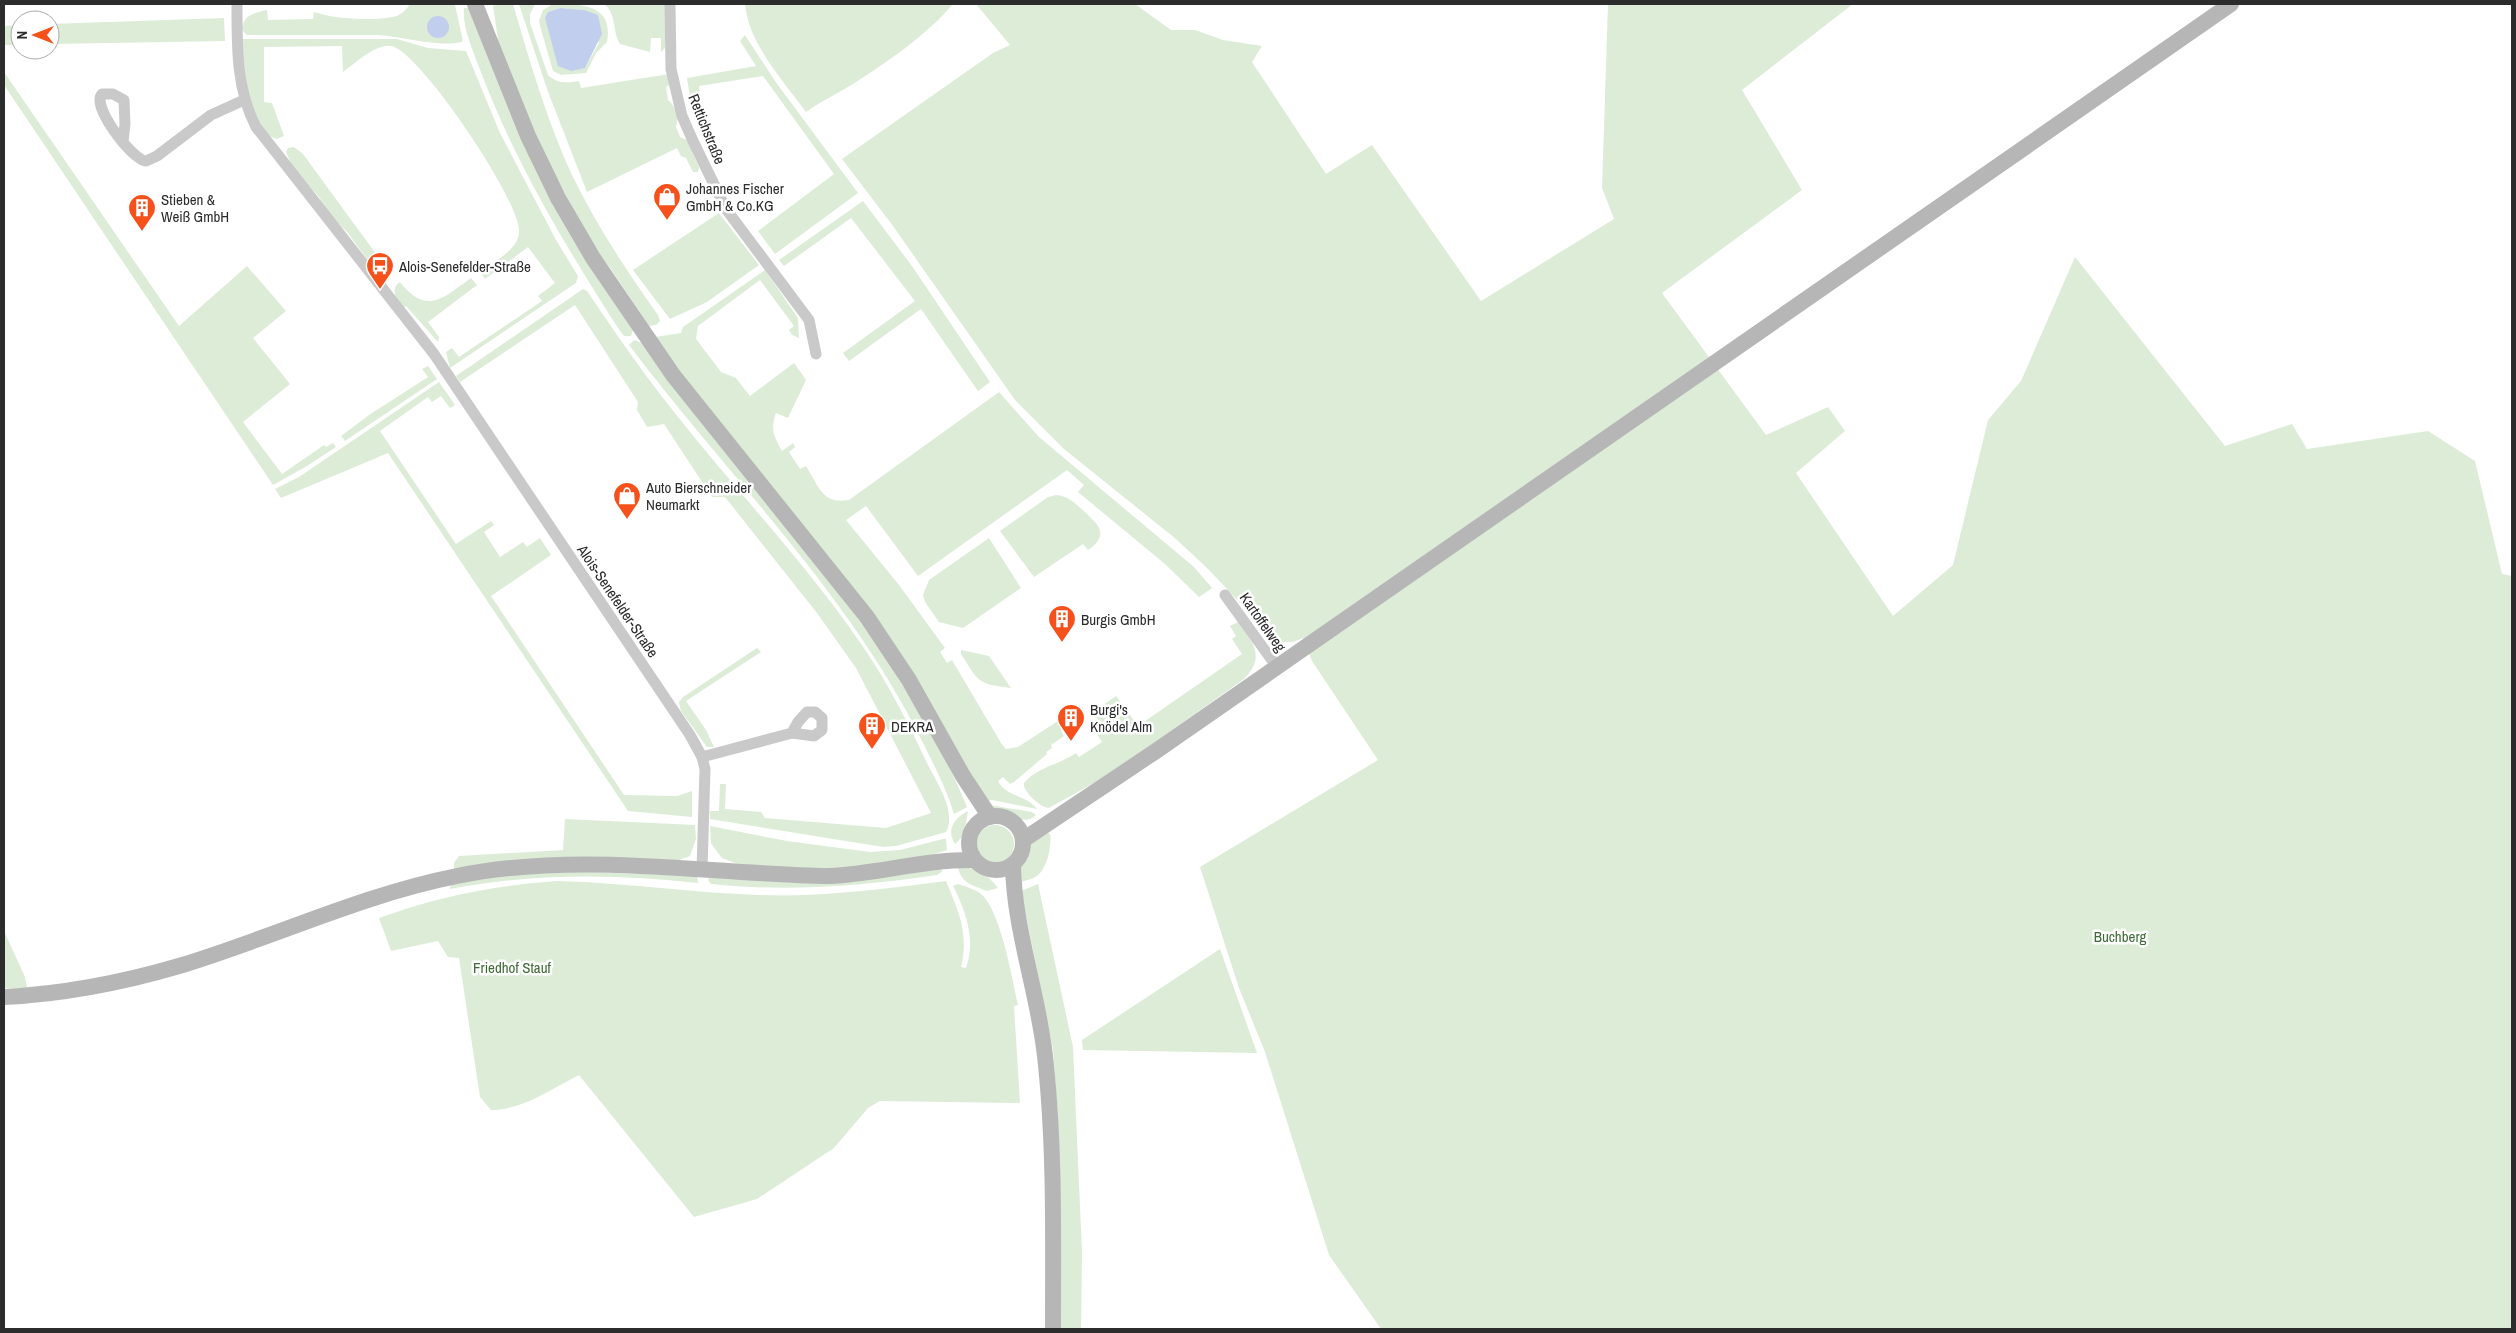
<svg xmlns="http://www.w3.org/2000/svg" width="2516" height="1333" font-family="'Archivo Narrow',sans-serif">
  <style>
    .green { fill: #dcecd7; fill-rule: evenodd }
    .water { fill: #c1ceee }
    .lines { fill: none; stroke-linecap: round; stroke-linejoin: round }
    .street { stroke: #c9c9c9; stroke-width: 11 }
    .secondary { stroke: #b6b6b6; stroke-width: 16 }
    .labels { text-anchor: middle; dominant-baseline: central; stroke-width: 5; stroke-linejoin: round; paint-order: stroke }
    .street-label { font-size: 15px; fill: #2c2c2c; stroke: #fff }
    .poi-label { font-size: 15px; fill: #2c2c2c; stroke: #fff; text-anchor: start }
    .park-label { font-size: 15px; fill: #3e6b36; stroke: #fff }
  </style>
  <rect width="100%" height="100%" fill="#fff"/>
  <path class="green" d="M410,4L455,5L463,41C445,49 399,36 377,35H247L242,30C243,15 254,13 267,10L268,20L313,19L314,12C333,19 372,21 392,17C400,16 406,10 410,4Z
    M500,4H513C530,62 549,128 576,183C599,229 628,273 658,315L660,321L656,325L649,326L611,269L593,247L539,144L499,46L493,6Z
    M519,4H535L530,14V23L548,75C558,84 566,83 579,81L581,88L669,74L670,84L666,87L668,100C676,106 679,118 676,127L680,137L687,140L699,167L698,172H693L686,158L681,156L677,148L587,192L547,89Z
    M553,4C581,4 614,4 607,42L596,53L586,73L561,75L553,71L542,33L539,21L543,10ZM560,8L584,10L599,43L585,68L548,12Z
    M604,4H665V48L661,52V38H651L650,52L620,44C612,31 617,14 604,4Z
    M745,4H953C928,34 886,63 853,84C837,94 821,101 806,112C783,80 749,45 745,4Z
    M976,4H1135L1171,30H1195L1223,40L1262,46L1252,62L1326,174L1372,145L1481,301L1614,219L1602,188L1608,4H1853L1742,90L1802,190L1662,293L1766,435L1828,407L1845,431L1796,473L1893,616L1953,565L1988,420L2021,381L2075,257L2225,446L2292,424L2307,449L2428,431L2475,461L2502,574L2512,576V1329H1381L1329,1255L1265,1052L1239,988L1200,867L1378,760L1312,661L1303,638L1293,642H1277L1208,569L1176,539L1064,449L1015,400L893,226L842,159L993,53L1010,45Z
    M464,8H469L633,330L631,336H624L620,331C566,247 514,161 479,67C473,50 462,27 464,8Z
    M224,18L225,41L50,44V24Z
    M20,25V45H4V26Z
    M745,35L775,81L858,193L775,254L758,231L834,174L763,76L699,86L704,130H702L692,109L687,78L756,66L740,41Z
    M242,39H397L428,48L466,51L500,133L556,240L578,276L576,283L450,368L446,352L452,348L459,357L542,301L538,296L555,283L528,247L485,279L480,272C493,262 517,251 519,233C523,204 419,50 391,46C375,44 356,63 343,72L342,46L264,47V102L272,103L284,136L277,139C248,134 244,62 242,39Z
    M4,72L179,326L247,266L286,311L253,338L290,384L243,422L282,474L324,445L326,447L333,443L336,447L307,466L273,485L4,85Z
    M294,147L303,154L390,273L376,272L348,233L331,216L319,197L293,168L286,152L288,148Z
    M863,201L912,266L990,382L978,391L921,309L849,361L843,353L915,301L851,218L784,266L779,260Z
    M719,213L759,265L707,302L670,319L633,270Z
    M765,270L798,318L799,338L792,335L789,330L794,326L760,280L698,326L696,339L721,372L736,378L750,396L794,363L806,380L788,418L776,413C770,429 774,437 782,451L793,443L795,447L789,452L800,469L806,466C818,485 822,505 849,500L999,392L1039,437L1194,567L1212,588L1199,597L1165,564L1078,492L1084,485L1067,470L918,576L866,506L846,520L899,585L945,648L940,652L947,663L952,660L1001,743L1006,749L1018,747L1061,719L1065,724L1075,718L1077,721L1061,731L1064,736L1051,745L1052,748L1046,752L1047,754L1014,782L1010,784L1003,777L998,781C1006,797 1027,795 1037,809L992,800L983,802L963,764L655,337L681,333L683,327Z
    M471,278L477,285L428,322L439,337L438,342L406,306L403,308C397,299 389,289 400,282C427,316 443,298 471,278Z
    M583,289L587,291C616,334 645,376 678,417C743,499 818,576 875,665C895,697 912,731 928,765C937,783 957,812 946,832L896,846L883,847L710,819V811H719L720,784H726L725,809L761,812L765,818L886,828L931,813L856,668L817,613L725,497H712L664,424L647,427L637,410L638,402L575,305L460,382L456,376Z
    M634,340L642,343C688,401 735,459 781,518C852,608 923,700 967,807L954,814C947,790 935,767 924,745C856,605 744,492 649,371L629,345Z
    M428,366L437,379L345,441L341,436L369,415L428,377L422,369Z
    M439,382L455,405L450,408L441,396L432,402L428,397L380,431L456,544L491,521L494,525L484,532L500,557L523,542L527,547L540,538L551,555L491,596L624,795L677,796L692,791V817L628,811L388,453L281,498L275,489L299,477Z
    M1056,495C1069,496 1076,504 1086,513C1101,527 1108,536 1088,550L1083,544L1034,577L1000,531L1048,497Z
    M989,538L1021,588L963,628L939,622L925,602L923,595L929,580Z
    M1238,622C1253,642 1266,657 1244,679L1110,774L1049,808C1041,808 1022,791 1024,783C1037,767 1059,765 1076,753L1079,757L1102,742L1095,731L1102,726L1093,712L1116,696L1138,726L1242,654L1232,639L1236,636L1230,626Z
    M757,648L761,652L686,701L706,730L714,747H707L681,711L679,702L683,697Z
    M961,650L989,656L1011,688C977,684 979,682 961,654Z
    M990,805L1032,812L1036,815C1024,827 1008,813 994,811Z
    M968,811L964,835L955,844C946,830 954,818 968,811Z
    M565,819L695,825L696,839L690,856L679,860L454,869V863L459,856L563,850Z
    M976 844a19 19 0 1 1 38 0a19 19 0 1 1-38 0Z
    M710,826L787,841L870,852L900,850L943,839H946L947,850L931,855L837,870L742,866L722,858L715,849L711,843Z
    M1044,831L1050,834C1052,846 1047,869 1037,876C1031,880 1023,881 1017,883L1018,868L1024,861L1028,846Z
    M957,864C972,866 989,875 998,888L987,891C969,884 961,883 957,864Z
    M934,868L943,871L937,875C861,886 788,892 711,884L708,880L710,877Z
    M531,870L697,876L698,883C615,874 533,873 450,889L451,884Z
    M558,881C640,883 723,898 806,895C853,893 900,887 946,881C959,912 969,934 961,967L966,968C976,940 966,911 953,886L958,884C967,887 979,890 985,898C1002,920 1012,977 1018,1005L1014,1006L1020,1103L880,1101L868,1108L834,1148L757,1199L694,1217L579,1075C551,1089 523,1110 491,1110L480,1097L459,958L448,957L438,941L391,951L379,918C437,897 496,885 558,881Z
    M1038,884L1073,1047L1082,1252L1081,1329H1061L1058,1116L1053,1049L1021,891Z
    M4,931L25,977L27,988H4Z
    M1220,949L1257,1053L1083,1050L1082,1040Z"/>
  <path class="water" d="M560,8L584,10L598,15L602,34L585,68L571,71L558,66L545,18L548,12Z
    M427 27a11 11 0 1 1 22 0a11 11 0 1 1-22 0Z"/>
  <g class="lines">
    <path class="street" d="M237,4C237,45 236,89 256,127L434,354L690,735L702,757L705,769L702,870
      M670,4L671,69L682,116L693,141L726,209L809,320L816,354
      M123,142L125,124L124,100L113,94H102C91,106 132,160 146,161L157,156L211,115L244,100
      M1225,595L1277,667
      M702,757L792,733L814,736L822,730V718L815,712H807L798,722L792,733"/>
    <path class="secondary" d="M475,4L528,136L558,198L593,258L673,375L867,617L909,680L963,776L990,817
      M969 843a27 27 0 1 1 54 0a27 27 0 1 1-54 0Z
      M1023,840L1156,751L2231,4
      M1013,865C1014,929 1038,992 1045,1056C1055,1146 1053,1239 1053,1329
      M4,997C63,994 121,983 179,966C272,938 361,895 457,876C580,851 705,874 829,876C878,874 925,859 975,860"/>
  </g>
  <defs>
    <symbol id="shop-pin" viewBox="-11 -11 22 30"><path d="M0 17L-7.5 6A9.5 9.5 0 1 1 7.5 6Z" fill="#f6501b" stroke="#fff"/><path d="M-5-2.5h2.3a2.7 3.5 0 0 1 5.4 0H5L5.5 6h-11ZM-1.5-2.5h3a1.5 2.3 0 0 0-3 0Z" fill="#fff"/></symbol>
    <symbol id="building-pin" viewBox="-11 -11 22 30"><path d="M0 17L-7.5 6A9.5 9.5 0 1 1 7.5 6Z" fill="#f6501b" stroke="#fff"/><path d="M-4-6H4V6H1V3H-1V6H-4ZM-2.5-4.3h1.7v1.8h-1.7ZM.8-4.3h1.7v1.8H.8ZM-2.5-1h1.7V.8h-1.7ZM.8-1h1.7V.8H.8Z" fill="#fff"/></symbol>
    <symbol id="bus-pin" viewBox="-11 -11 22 30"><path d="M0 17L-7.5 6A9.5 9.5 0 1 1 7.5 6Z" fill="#f6501b" stroke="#fff"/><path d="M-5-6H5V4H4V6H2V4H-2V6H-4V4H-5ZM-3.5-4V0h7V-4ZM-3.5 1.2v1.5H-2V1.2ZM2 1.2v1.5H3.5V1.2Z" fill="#fff"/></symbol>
  </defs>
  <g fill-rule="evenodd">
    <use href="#shop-pin" x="651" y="181" width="32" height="43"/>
    <use href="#building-pin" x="126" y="192" width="32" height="43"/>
    <use href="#bus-pin" x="364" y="250" width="32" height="43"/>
    <use href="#shop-pin" x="611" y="480" width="32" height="43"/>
    <use href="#building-pin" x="1046" y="603" width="32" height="43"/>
    <use href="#building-pin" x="1055" y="702" width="32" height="43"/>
    <use href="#building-pin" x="856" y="710" width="32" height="43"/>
  </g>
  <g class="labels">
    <g class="street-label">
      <text transform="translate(707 129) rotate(68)">Rettichstraße</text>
      <text transform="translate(618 601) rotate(56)">Alois-Senefelder-Straße</text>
      <text transform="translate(1263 622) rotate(55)">Kartoffelweg</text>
    </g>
    <g class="poi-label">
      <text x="686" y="188">Johannes Fischer<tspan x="686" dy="17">GmbH &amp; Co.KG</tspan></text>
      <text x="161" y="199">Stieben &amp;<tspan x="161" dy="17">Weiß GmbH</tspan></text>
      <text x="399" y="266">Alois-Senefelder-Straße</text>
      <text x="646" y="487">Auto Bierschneider<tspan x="646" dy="17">Neumarkt</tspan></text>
      <text x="1081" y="619">Burgis GmbH</text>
      <text x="1090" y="709">Burgi's<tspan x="1090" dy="17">Knödel Alm</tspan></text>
      <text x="891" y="726">DEKRA</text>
    </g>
    <g class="park-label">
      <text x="2120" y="936">Buchberg</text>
      <text x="512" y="967">Friedhof Stauf</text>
    </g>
  </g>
  <rect width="2516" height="1333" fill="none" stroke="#2c2c2c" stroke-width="10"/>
  <g transform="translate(35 35) rotate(270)"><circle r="24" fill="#ffffff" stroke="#ababab"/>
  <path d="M0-4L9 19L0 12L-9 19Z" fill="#f6501b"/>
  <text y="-8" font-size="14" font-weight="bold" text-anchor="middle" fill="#2c2c2c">N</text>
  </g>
</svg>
